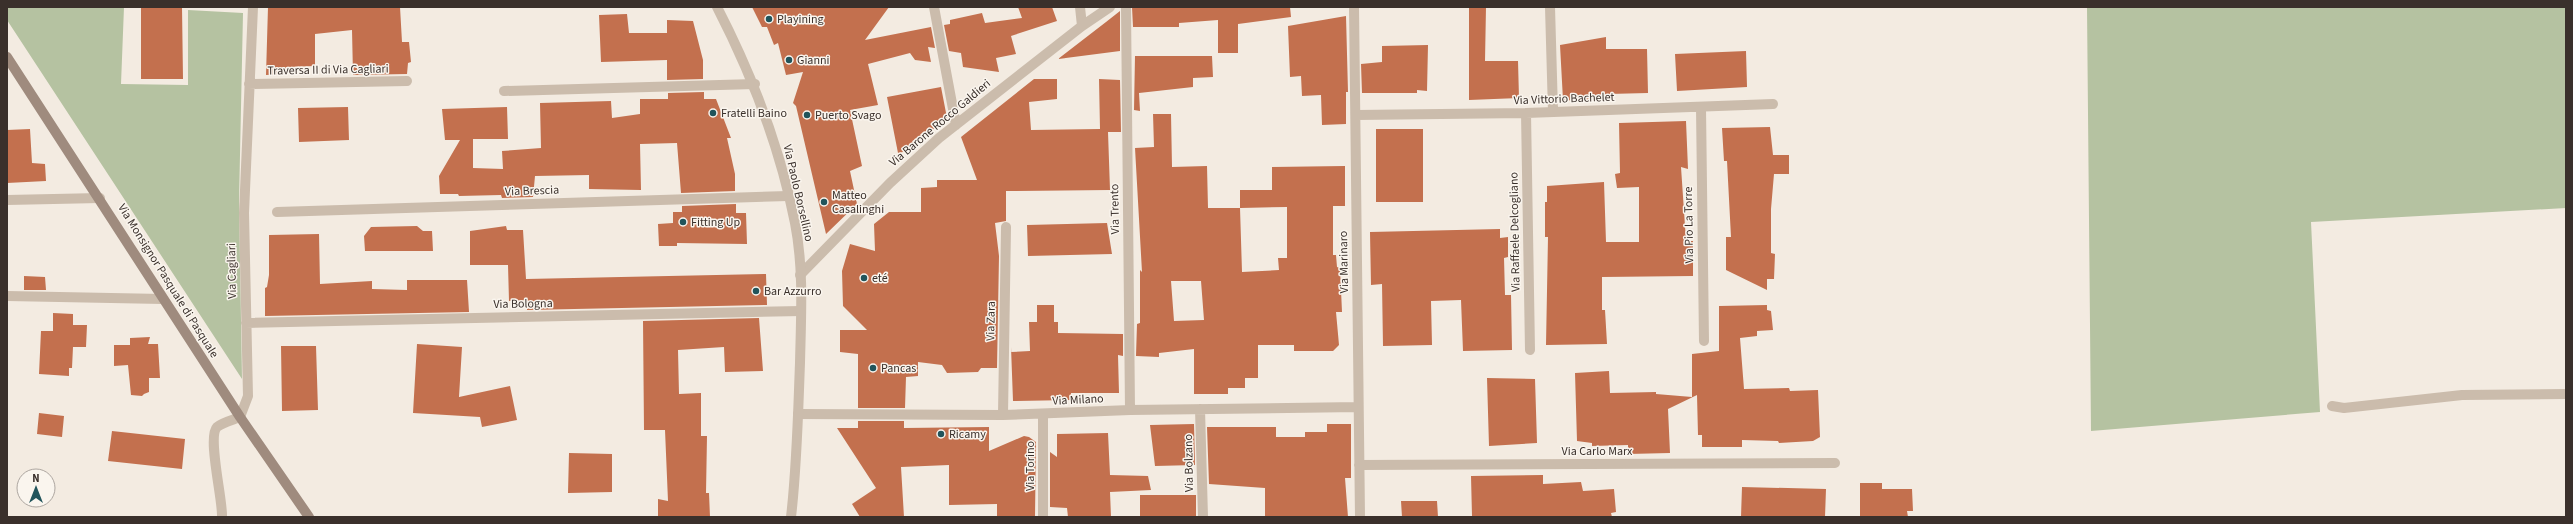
<svg xmlns="http://www.w3.org/2000/svg" width="2573" height="524" font-family="'Source Sans 3',sans-serif">
  <style>
    .green { fill: #b5c2a1 }
    .building { fill: #c3704e; fill-rule: evenodd }
    .lines { fill: none; stroke-linecap: round; stroke-linejoin: round }
    .service { stroke: #cbbcac; stroke-width: 10 }
    .minor { stroke: #cbbcac; stroke-width: 10 }
    .tertiary { stroke: #cbbcac; stroke-width: 10 }
    .secondary { stroke: #9f8b7e; stroke-width: 10 }
    .poi-dot { fill: #21545b; stroke: #faf5ee; stroke-width: 1.5 }
    .labels { text-anchor: middle; dominant-baseline: central; stroke-width: 3; stroke-linejoin: round; paint-order: stroke }
    .poi-label { font-size: 12px; fill: #3a302b; stroke: #faf5ee; text-anchor: start }
    .street-label { font-size: 12px; fill: #3a302b; stroke: #faf5ee }
  </style>
  <rect width="100%" height="100%" fill="#f3ebe1"/>
  <path class="green" d="M7,7H124L121,84L188,85V10L243,13L239,202L242,379L7,20Z
    M2087,7H2566V208L2311,222L2320,412L2091,431Z"/>
  <path class="building" d="M141,7H182L183,79H141Z
    M268,7H400L402,42H409L411,62L408,63L407,74L353,75L352,30L315,34V66L286,67V74L266,75Z
    M752,7H889L865,40L931,27L935,48L928,47L931,62L915,60L910,53L868,64L878,105L850,110L862,166L850,171L857,204L826,234L796,106L793,103L803,72L786,75L778,43L774,45L767,27H762Z
    M1018,7H1052L1057,21L1011,36L1016,54L996,58L999,72L963,67L961,53L949,51L944,25L950,24V20L982,13L985,23L1022,18Z
    M1132,7H1290L1291,17L1238,24V53H1218V20L1179,23V27H1133Z
    M1469,7H1486L1485,61H1518L1519,98L1469,100Z
    M1120,11V51L1058,59L1106,22Z
    M627,14L629,33H667V20L693,21L703,60V79L667,80V60L601,62L599,15Z
    M1346,16L1348,92H1346V124L1322,125L1321,95L1302,96L1301,76L1290,77L1288,26Z
    M1606,37V49H1647L1648,93L1608,94V97L1592,98L1588,101L1563,100L1560,45Z
    M1428,45L1427,91L1417,90V93H1362L1361,64L1382,62V46Z
    M1746,51L1747,87L1677,91L1675,54Z
    M1135,56H1212L1213,77L1193,78V87L1139,93L1140,111L1134,110Z
    M1034,79H1057V99L1029,102L1031,130L1100,129L1099,79L1120,80L1121,132H1108L1110,190L1006,191V221L995,223L999,256L997,368H981L978,372L947,373L942,365L918,362V376L906,377L905,408H858V354L840,352V330H867L843,306L842,271L850,244L875,251L874,224L889,212H921V188L937,187V180H977L961,137Z
    M941,87L947,118L914,145L917,149L898,153L887,97Z
    M704,92V99H716L731,138H727L735,174V191L681,193L677,143L640,144L641,190L589,189V175L535,176L533,197L502,198L501,195L459,196L458,194H440L439,176L460,140H445L442,109L507,107L508,139H473V168L503,169L502,151L541,148L540,103L611,101L612,118L640,114V99H668V93Z
    M348,107L349,140L299,142L298,108Z
    M1153,114H1171L1172,167L1207,166L1208,208H1240V190H1272V167L1345,166V206H1333V255H1336L1337,267L1340,268L1342,312H1336L1339,345L1333,351H1294V345H1258V378H1245V388H1228V394H1194V349L1159,353V357L1136,356L1137,324L1140,323V270L1142,272L1135,148L1154,147ZM1287,207V258H1278L1279,270L1242,272L1240,208ZM1171,281H1201L1204,320L1174,321Z
    M1686,121L1688,169L1681,167L1686,241H1693V276L1602,277V310H1605L1607,344L1546,345L1548,237H1545V202H1547V186L1604,182L1606,242H1639V187L1617,188L1615,174L1620,173L1619,123Z
    M1770,127L1773,155H1789V174H1774L1771,209V253L1775,254L1774,279H1767V290L1726,270V237H1731L1727,161H1724L1722,128Z
    M30,129L32,163L45,164L46,181L7,183V130Z
    M1376,129H1423V202H1376Z
    M736,204V213H746L747,244L677,243V246H659L658,224L673,223V212H682V206Z
    M1107,223L1112,254L1028,256L1027,225Z
    M417,226L423,231H432L433,251H365L364,236L371,227Z
    M506,226L507,230H523L526,279L766,274L767,305L527,310V300L509,301L508,265H470V231Z
    M1500,229V238L1508,237V257L1504,258L1505,295H1511L1512,350L1463,351L1461,300L1431,301L1432,345L1383,346L1382,284L1371,285L1370,232Z
    M319,234L320,284L372,281V289L407,290V280H467L469,312L265,316V288L267,287L269,275V235Z
    M24,276L45,277L46,290H24Z
    M1037,305H1054V322H1058V333L1123,334V356L1118,355L1119,393H1071V400L1013,401L1011,347V352L1030,351L1029,322H1037Z
    M1767,305V310L1771,311L1773,330L1757,331V336L1740,338L1744,389L1789,388L1790,391L1818,390L1820,437L1813,441L1779,443L1778,441L1742,440V447H1702V435H1698L1697,395L1668,409L1670,453L1628,454V445L1592,446V443L1577,441L1575,373L1609,371L1610,393L1656,392V394L1692,397V354L1719,351V306Z
    M53,313L73,314V325H87L86,347H73L72,368H69V376L39,374L41,331H53Z
    M759,318L763,371L725,372L724,347L678,350L679,394L701,393V436H707L706,493H709L710,517H658V499L668,501L665,430H644L643,321Z
    M150,337L148,344H158L160,378H149V392L144,394L142,396L131,395L128,365L114,366V345H130V338Z
    M417,344L462,347L459,397L510,386L517,420L482,427L480,417L413,413Z
    M281,346H316L318,410L282,411Z
    M1487,378L1535,379L1537,443L1489,446Z
    M39,413L64,416L62,437L37,434Z
    M858,421H904V428L989,427V451L1024,436L1029,437L1036,442L1035,517H997V504L949,505V465L901,467L904,517H860L852,504L876,488L837,428H858Z
    M1194,424L1195,465L1155,466L1150,425Z
    M1327,424H1351V478H1345L1348,517H1265V488L1209,484L1207,427H1276V437H1305V432H1327Z
    M112,431L185,439L182,469L108,461Z
    M1108,433L1110,475L1148,476L1151,490L1110,492L1111,517H1068L1067,508L1050,507V452L1057,457V434Z
    M569,453L612,454V492L568,493Z
    M1543,475V484L1581,482L1583,491L1614,489L1616,512L1611,513L1612,517L1472,516L1471,476Z
    M1860,483H1882V489H1912L1913,511H1907L1908,517H1860Z
    M1742,487L1826,489L1825,517H1741Z
    M1140,495H1196V517H1140Z
    M1401,501H1437L1438,517H1402Z"/>
  <g class="lines">
    <path class="service" d="M504,91L755,84
      M7,200L100,198
      M7,296L163,299"/>
    <path class="minor" d="M934,7L956,125
      M1080,7L1082,26
      M1126,7L1130,410
      M1354,7L1360,517
      M1550,7L1553,112
      M249,84L407,81
      M1701,108L1704,341
      M1526,113L1530,350
      M1356,115L1526,113L1773,104
      M277,212L788,196
      M800,275L890,183L939,138L1082,26L1110,7
      M246,323L801,311
      M2332,406L2344,408L2462,395L2566,394
      M1200,409L1203,517
      M798,414L1003,415L1130,410L1358,407
      M1003,415L1006,227
      M1359,465L1835,463
      M222,517C223,500 207,437 217,427C223,422 233,420 240,417L248,396L244,213L253,7
      M1043,517V414"/>
    <path class="tertiary" d="M717,7C752,75 780,147 795,223C804,269 801,316 800,363C798,414 797,466 791,517"/>
    <path class="secondary" d="M7,57L240,417L309,517"/>
  </g>
  <g class="poi-dot">
    <circle cx="769" cy="19" r="4"/>
    <circle cx="789" cy="60" r="4"/>
    <circle cx="713" cy="113" r="4"/>
    <circle cx="807" cy="115" r="4"/>
    <circle cx="824" cy="202" r="4"/>
    <circle cx="683" cy="222" r="4"/>
    <circle cx="864" cy="278" r="4"/>
    <circle cx="756" cy="291" r="4"/>
    <circle cx="873" cy="368" r="4"/>
    <circle cx="941" cy="434" r="4"/>
  </g>
  <g class="labels">
    <g class="poi-label">
      <text x="777" y="19">Playining</text>
      <text x="797" y="60">Gianni</text>
      <text x="721" y="113">Fratelli Baino</text>
      <text x="815" y="115">Puerto Svago</text>
      <text x="832" y="195">Matteo<tspan x="832" dy="14">Casalinghi</tspan></text>
      <text x="691" y="222">Fitting Up</text>
      <text x="872" y="278">eté</text>
      <text x="764" y="291">Bar Azzurro</text>
      <text x="881" y="368">Pancas</text>
      <text x="949" y="434">Ricamy</text>
    </g>
    <g class="street-label">
      <text transform="translate(328 70) rotate(-1)">Traversa II di Via Cagliari</text>
      <text transform="translate(1564 99) rotate(-2)">Via Vittorio Bachelet</text>
      <text transform="translate(940 123) rotate(-40)">Via Barone Rocco Galdieri</text>
      <text transform="translate(532 191) rotate(-2)">Via Brescia</text>
      <text transform="translate(798 193) rotate(77)">Via Paolo Borsellino</text>
      <text transform="translate(1115 209) rotate(-91)">Via Trento</text>
      <text transform="translate(1689 225) rotate(-91)">Via Pio La Torre</text>
      <text transform="translate(1515 232) rotate(-91)">Via Raffaele Delcogliano</text>
      <text transform="translate(1344 262) rotate(-91)">Via Marinaro</text>
      <text transform="translate(232 271) rotate(-91)">Via Cagliari</text>
      <text transform="translate(168 281) rotate(58)">Via Monsignor Pasquale di Pasquale</text>
      <text transform="translate(523 304) rotate(-1)">Via Bologna</text>
      <text transform="translate(991 321) rotate(-89)">Via Zara</text>
      <text transform="translate(1078 400) rotate(-3)">Via Milano</text>
      <text x="1597" y="451">Via Carlo Marx</text>
      <text transform="translate(1189 463) rotate(-91)">Via Bolzano</text>
      <text transform="translate(1030 466) rotate(-90)">Via Torino</text>
    </g>
  </g>
  <rect width="2573" height="524" fill="none" stroke="#3a302b" stroke-width="16"/>
  <g transform="translate(36 488)"><circle r="19" fill="#faf5ee" stroke="#ada6a0"/>
  <path d="M0-3L7 15L0 10L-7 15Z" fill="#21545b"/>
  <text y="-6" font-size="11" font-weight="bold" text-anchor="middle" fill="#3a302b">N</text>
  </g>
</svg>
